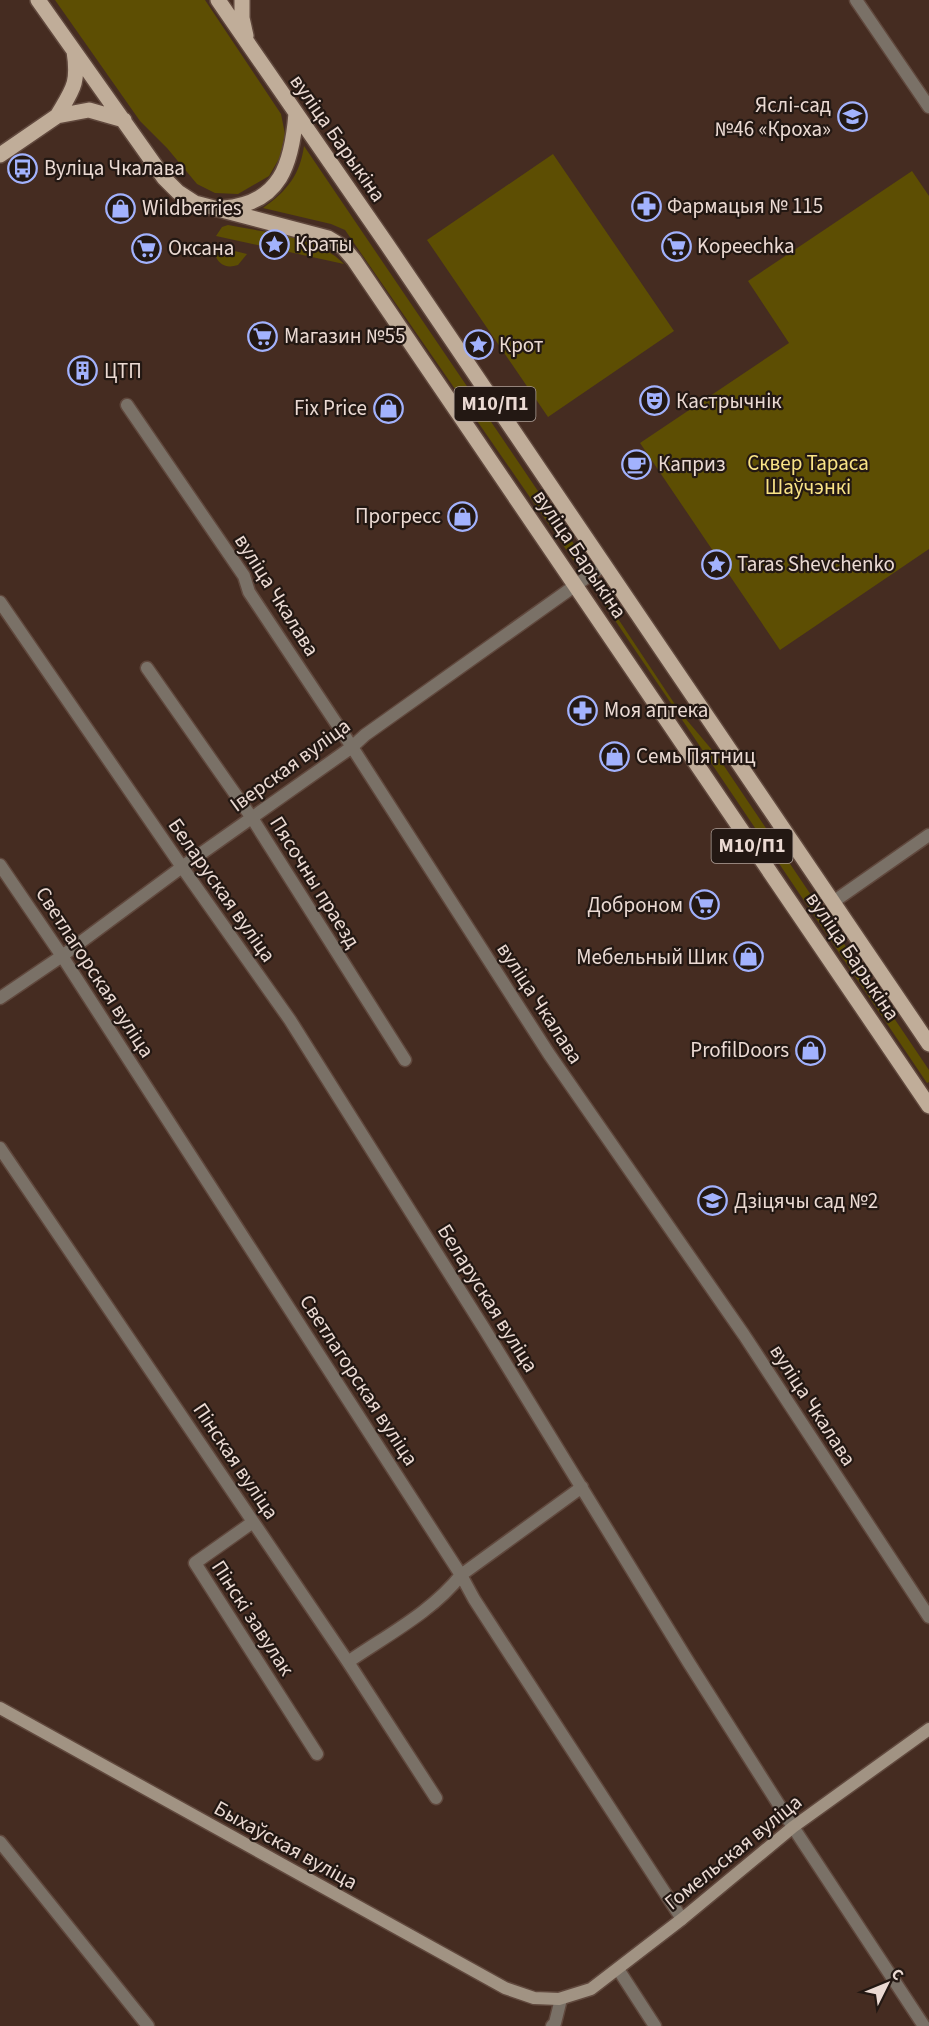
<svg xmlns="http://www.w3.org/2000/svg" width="929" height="2026" font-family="'Source Sans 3',sans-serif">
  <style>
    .green { fill: #5d4e03 }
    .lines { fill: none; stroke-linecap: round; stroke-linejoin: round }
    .street-casing { stroke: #60483d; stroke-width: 15 }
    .secondary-casing { stroke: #60483d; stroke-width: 15 }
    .primary-casing { stroke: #60483d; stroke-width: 18 }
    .street { stroke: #7a7167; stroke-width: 12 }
    .secondary { stroke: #a19383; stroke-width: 12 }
    .primary { stroke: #c0ad99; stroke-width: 15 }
    .labels { text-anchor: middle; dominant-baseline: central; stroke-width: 4.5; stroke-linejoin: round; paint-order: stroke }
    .shield { fill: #231813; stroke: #afa099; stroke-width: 1.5 }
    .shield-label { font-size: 20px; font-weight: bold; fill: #ebdad3 }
    .poi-label { font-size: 21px; fill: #ebdad3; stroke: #231813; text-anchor: start }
    .street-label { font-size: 21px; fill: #ebdad3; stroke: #231813 }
    .park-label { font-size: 21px; fill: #f9e386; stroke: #231813 }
  </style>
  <rect width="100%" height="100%" fill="#452c21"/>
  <path class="green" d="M55,0H205L281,114L285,134L280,157L269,176L238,194L215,193L197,184L167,148L140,121Z
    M304,146L582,556V561L579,563L574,561L345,230L331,224L263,208C287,191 300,175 304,146Z
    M553,154L674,331L548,417L427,240Z
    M912,171L929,196V549L780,650L640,443L789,343L748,281Z
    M228,225C266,233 316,235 344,264L216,236L222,227Z
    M214,246L247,254L238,265C223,270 214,261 214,246Z
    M605,599L680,712L718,757L929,1070V1082L927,1083L602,601Z"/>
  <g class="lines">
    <defs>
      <path id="street" d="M856,0L929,107
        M127,405L244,576L249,592L352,747L549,1054L744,1335L929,1617
        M0,602L182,867L290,1020L485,1330L689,1663L793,1827L924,2026
        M147,668L252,818L405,1060
        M0,865L62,956L461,1575L474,1599L682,1919
        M833,902L929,835
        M0,998L62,956L182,867L352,747L365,735L604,565
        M0,1148L348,1662L436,1798
        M253,1522L195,1563L317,1754
        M348,1662C387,1635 432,1612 461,1575L582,1487
        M0,1842L148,2026
        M618,1969L655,2026
        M552,2026L555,2023L561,1999"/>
      <path id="secondary" d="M0,1708L505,1988L534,1998L559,1999L591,1989L682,1919L793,1827L929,1729"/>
      <path id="primary" d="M38,0L164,178L178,192L195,203L328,238L343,247L354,260L929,1106
        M218,0L386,243L929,1044
        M242,0V18L246,36
        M57,116C73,89 79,84 74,51
        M0,155L57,116L89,110L124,120
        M223,208C281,204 292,163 296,113"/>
    </defs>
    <use href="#street" class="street-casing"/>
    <use href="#secondary" class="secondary-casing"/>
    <use href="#primary" class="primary-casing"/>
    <use href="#street" class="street"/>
    <use href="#secondary" class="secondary"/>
    <use href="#primary" class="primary"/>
  </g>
  <defs>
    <symbol id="school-ring" viewBox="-11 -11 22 22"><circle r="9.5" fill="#231813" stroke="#a2b2fd" stroke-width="1.5"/><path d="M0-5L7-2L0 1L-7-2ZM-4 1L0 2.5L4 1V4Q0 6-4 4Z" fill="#a2b2fd"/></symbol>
    <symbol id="bus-ring" viewBox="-11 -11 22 22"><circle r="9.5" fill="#231813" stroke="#a2b2fd" stroke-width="1.5"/><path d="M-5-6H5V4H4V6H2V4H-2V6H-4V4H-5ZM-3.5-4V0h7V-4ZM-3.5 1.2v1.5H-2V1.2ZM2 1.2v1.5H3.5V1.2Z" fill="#a2b2fd"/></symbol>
    <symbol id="pharmacy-ring" viewBox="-11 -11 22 22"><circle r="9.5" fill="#231813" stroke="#a2b2fd" stroke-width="1.5"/><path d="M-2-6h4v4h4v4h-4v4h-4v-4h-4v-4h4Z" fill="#a2b2fd"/></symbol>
    <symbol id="shop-ring" viewBox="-11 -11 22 22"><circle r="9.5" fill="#231813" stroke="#a2b2fd" stroke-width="1.5"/><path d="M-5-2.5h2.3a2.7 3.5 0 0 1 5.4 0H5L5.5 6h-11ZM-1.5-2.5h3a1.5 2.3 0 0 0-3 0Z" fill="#a2b2fd"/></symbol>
    <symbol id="sight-ring" viewBox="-11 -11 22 22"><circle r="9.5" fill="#231813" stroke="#a2b2fd" stroke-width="1.5"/><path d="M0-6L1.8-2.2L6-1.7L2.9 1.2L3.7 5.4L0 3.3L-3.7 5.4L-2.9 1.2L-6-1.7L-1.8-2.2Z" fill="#a2b2fd"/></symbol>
    <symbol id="supermarket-ring" viewBox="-11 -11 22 22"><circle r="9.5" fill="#231813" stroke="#a2b2fd" stroke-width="1.5"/><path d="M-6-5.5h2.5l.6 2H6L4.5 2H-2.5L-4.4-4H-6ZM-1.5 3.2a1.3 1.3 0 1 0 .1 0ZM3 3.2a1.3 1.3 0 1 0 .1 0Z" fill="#a2b2fd"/></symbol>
    <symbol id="building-ring" viewBox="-11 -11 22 22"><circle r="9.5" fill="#231813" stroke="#a2b2fd" stroke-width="1.5"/><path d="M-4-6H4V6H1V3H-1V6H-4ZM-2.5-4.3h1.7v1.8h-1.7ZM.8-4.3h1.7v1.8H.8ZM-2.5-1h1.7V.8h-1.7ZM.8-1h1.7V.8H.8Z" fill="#a2b2fd"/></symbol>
    <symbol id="theatre-ring" viewBox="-11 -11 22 22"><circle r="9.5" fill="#231813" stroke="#a2b2fd" stroke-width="1.5"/><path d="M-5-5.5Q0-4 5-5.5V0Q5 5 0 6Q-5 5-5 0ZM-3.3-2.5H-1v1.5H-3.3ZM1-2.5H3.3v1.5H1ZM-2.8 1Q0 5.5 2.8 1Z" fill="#a2b2fd"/></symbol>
    <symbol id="cafe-ring" viewBox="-11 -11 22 22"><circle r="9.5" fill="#231813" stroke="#a2b2fd" stroke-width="1.5"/><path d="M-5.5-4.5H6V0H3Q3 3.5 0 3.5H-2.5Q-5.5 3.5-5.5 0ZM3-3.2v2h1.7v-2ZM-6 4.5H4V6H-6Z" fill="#a2b2fd"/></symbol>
  </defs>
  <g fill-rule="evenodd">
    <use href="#school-ring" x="836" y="100" width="33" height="33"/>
    <use href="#bus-ring" x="6" y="152" width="33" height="33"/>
    <use href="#pharmacy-ring" x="630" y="190" width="33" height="33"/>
    <use href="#shop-ring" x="104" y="192" width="33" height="33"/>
    <use href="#sight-ring" x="258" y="228" width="33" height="33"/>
    <use href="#supermarket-ring" x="660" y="230" width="33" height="33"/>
    <use href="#supermarket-ring" x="130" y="232" width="33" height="33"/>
    <use href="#supermarket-ring" x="246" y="320" width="33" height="33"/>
    <use href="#sight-ring" x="462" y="328" width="33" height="33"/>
    <use href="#building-ring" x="66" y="354" width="33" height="33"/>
    <use href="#theatre-ring" x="638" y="384" width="33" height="33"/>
    <use href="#shop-ring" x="372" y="392" width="33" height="33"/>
    <use href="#cafe-ring" x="620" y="448" width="33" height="33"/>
    <use href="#shop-ring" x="446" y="500" width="33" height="33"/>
    <use href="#sight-ring" x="700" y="548" width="33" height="33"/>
    <use href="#pharmacy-ring" x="566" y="694" width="33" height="33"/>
    <use href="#shop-ring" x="598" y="740" width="33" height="33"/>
    <use href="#supermarket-ring" x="688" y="888" width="33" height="33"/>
    <use href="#shop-ring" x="732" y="940" width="33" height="33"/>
    <use href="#shop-ring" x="794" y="1034" width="33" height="33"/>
    <use href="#school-ring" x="696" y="1184" width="33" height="33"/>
  </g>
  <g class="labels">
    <g class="shield">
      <rect x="454.5" y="387" width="81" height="34" rx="4.5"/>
      <rect x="711.5" y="829" width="81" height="34" rx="4.5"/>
    </g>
    <g class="shield-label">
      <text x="495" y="404">М10/П1</text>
      <text x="752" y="846">М10/П1</text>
    </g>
    <g class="poi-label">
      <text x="831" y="105" text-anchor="end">Яслі-сад<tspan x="831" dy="24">№46 «Кроха»</tspan></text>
      <text x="44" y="168">Вуліца Чкалава</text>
      <text x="667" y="206">Фармацыя № 115</text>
      <text x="142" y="208">Wildberries</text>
      <text x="295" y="244">Краты</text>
      <text x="697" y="246">Kopeechka</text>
      <text x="168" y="248">Оксана</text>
      <text x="284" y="336">Магазин №55</text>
      <text x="499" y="345">Крот</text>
      <text x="104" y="371">ЦТП</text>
      <text x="676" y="401">Кастрычнік</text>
      <text x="367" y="408" text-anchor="end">Fix Price</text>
      <text x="658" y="464">Каприз</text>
      <text x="441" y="516" text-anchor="end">Прогресс</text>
      <text x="737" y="564">Taras Shevchenko</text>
      <text x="604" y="710">Моя аптека</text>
      <text x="636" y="756">Семь Пятниц</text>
      <text x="683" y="905" text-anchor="end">Доброном</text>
      <text x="728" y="957" text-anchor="end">Мебельный Шик</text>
      <text x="789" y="1050" text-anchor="end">ProfilDoors</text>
      <text x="734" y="1201">Дзіцячы сад №2</text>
    </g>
    <g class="street-label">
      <text transform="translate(338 138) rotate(55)">вуліца Барыкіна</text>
      <text transform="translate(580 554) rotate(56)">вуліца Барыкіна</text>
      <text transform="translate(277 595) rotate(58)">вуліца Чкалава</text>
      <text transform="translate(290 765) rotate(-36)">Іверская вуліца</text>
      <text transform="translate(315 882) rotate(58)">Пясочны праезд</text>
      <text transform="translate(222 890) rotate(55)">Беларуская вуліца</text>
      <text transform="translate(853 956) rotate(56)">вуліца Барыкіна</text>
      <text transform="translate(95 972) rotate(57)">Светлагорская вуліца</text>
      <text transform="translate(540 1003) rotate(57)">вуліца Чкалава</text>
      <text transform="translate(488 1298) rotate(58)">Беларуская вуліца</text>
      <text transform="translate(359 1380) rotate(57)">Светлагорская вуліца</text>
      <text transform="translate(813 1405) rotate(57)">вуліца Чкалава</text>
      <text transform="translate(236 1461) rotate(56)">Пінская вуліца</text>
      <text transform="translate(253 1618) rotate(57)">Пінскі завулак</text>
      <text transform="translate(286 1845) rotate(29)">Быхаўская вуліца</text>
      <text transform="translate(733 1852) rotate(-39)">Гомельская вуліца</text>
    </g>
    <g class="park-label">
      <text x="808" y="463">Сквер Тараса<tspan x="808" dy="24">Шаўчэнкі</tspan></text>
    </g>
  </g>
  <g transform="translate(887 1984) rotate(47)" stroke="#231813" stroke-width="4.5" paint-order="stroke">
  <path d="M0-4.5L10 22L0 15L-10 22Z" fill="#ebdad3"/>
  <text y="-9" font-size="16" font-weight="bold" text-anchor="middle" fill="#ebdad3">С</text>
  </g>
</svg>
